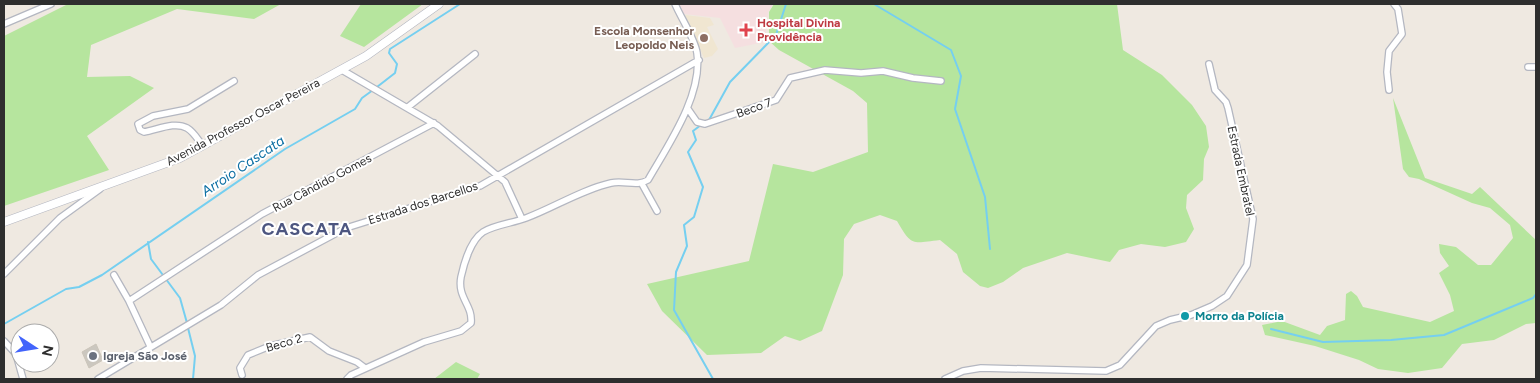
<svg xmlns="http://www.w3.org/2000/svg" width="1540" height="383" font-family="Figtree,sans-serif">
  <style>
    .education { fill: #f0e6d1 }
    .medical { fill: #f5dfe0 }
    .green { fill: #b6e59e }
    .lines { fill: none; stroke-linecap: round; stroke-linejoin: round }
    .stream { stroke: #75cff0; stroke-width: 2 }
    .building { fill: #cbc7bf; stroke: #cbc5ba }
    .street-casing { stroke: #b4b7c1; stroke-width: 8 }
    .secondary-casing { stroke: #b4b7c1; stroke-width: 9 }
    .street { stroke: #fff; stroke-width: 5.5 }
    .secondary { stroke: #fff; stroke-width: 8 }
    .health-dot { fill: #e0444e; stroke: #fff; stroke-width: 2 }
    .education-dot { fill: #8d6e63; stroke: #fff; stroke-width: 2 }
    .culture-dot { fill: #0f9aa8; stroke: #fff; stroke-width: 2 }
    .worship-dot { fill: #6b7280; stroke: #fff; stroke-width: 2 }
    .labels { text-anchor: middle; dominant-baseline: central; stroke-width: 4; stroke-linejoin: round; paint-order: stroke }
    .health-label { font-size: 12px; font-weight: bold; fill: #be3a42; stroke: #fff; text-anchor: start }
    .education-label { font-size: 12px; font-weight: bold; fill: #785e54; stroke: #fff; text-anchor: end }
    .street-label { font-size: 12px; fill: #2e2e2e; stroke: #fff }
    .culture-label { font-size: 12px; font-weight: bold; fill: #0d838f; stroke: #fff; text-anchor: start }
    .worship-label { font-size: 12px; font-weight: bold; fill: #5b616d; stroke: #fff; text-anchor: start }
    .water-label { font-size: 14px; font-style: italic; fill: #0d6fa3; stroke: #fff }
    .district-label { font-size: 18px; font-weight: bold; letter-spacing: 1px; fill: #4d5680; stroke: #fff }
  </style>
  <rect width="100%" height="100%" fill="#efe9e1"/>
  <path class="education" d="M685,15L710,18L714,25L707,27L718,49L712,56L704,58Z"/>
  <path class="medical" d="M679,4H773L768,12L765,42L735,48L720,18L684,14Z"/>
  <path class="green" d="M68,4H281L254,19L177,9L91,45L87,77L130,76L154,88L87,136L109,170L4,206V36Z
    M361,4H423L364,47L340,36Z
    M774,4H1117L1123,50L1162,75L1192,105L1206,126L1209,147L1204,159L1203,180L1187,195L1186,208L1194,229L1186,242L1165,247L1141,244L1119,250L1110,262L1067,253L1023,268L1003,282L988,288L980,286L963,272L957,254L940,240C912,243 912,247 897,221L880,215L854,224L844,239L843,275L822,331L800,341L785,336L761,353L707,355L662,311L647,284L749,261L773,164L813,172L868,152L867,103L853,91L779,50L769,41V12Z
    M1393,98L1425,178L1472,194L1480,187L1536,240V323L1526,324L1494,340L1462,344L1442,368L1408,373L1378,369L1359,360L1315,346L1265,335L1262,325L1282,321L1320,335L1327,326L1345,320L1346,294L1351,291L1357,296L1363,307L1430,322L1454,311L1450,295L1439,273L1449,266L1440,253L1439,244L1456,247L1478,265H1491L1513,238L1510,225L1490,208L1472,203L1419,179L1409,177L1403,169Z
    M456,362L480,374L477,379H434Z"/>
  <g class="lines">
    <path class="stream" d="M874,4L951,50L961,76L955,109L985,197L990,249
      M377,87L395,73L397,64L389,53L390,49L460,4
      M709,120L730,82L776,35L786,4
      M701,125L693,131L696,140L688,152L703,187L694,217L684,225L687,246L676,272L674,310L713,379
      M148,242L151,259L180,298L187,323
      M4,324L66,289L79,287L102,275L285,149L355,109L362,98L373,90
      M188,328L195,356L193,379
      M1271,329L1323,342L1391,340L1444,335L1533,298L1536,294"/>
  </g>
  <path class="building" d="M96,344L103,360L89,368L82,352Z"/>
  <g class="lines">
    <defs>
      <path id="street" d="M4,24L51,4
        M1528,67H1536
        M342,70L438,126L505,182L522,219
        M1389,90L1387,72L1389,51L1402,34L1398,9L1394,4
        M408,107L475,54
        M688,109L697,122L705,124L776,100L790,78L825,70L861,73L883,71L913,78L941,81
        M203,146C198,140 194,132 187,128C175,121 157,130 144,132L140,130L138,124L153,116L188,109L234,81
        M642,184L657,211
        M4,274L60,218L100,189
        M114,275L129,301L150,346
        M129,301L262,214L434,123
        M4,341L16,354L23,379
        M242,375L240,368L248,355L270,346L310,337L329,351L357,362L365,368
        M98,379L221,305L258,275L346,228L480,186L699,60
        M347,379L351,375L424,342L461,331L471,323C473,305 457,298 461,277C464,263 471,240 483,232C494,225 513,223 526,218C555,207 581,190 611,183C624,180 637,187 648,180C668,145 703,95 697,53C695,39 681,18 675,4
        M945,379L963,371L981,368L1106,371L1120,365L1156,326L1170,320L1191,315L1212,306L1227,296L1247,265L1253,219L1228,108L1226,102L1215,90L1209,64"/>
      <path id="secondary" d="M4,222L180,158L366,56L439,4"/>
    </defs>
    <use href="#street" class="street-casing"/>
    <use href="#secondary" class="secondary-casing"/>
    <use href="#street" class="street"/>
    <use href="#secondary" class="secondary"/>
  </g>
  <path class="health-dot" d="M743.5 22.5h5v5h5v5h-5v5h-5v-5h-5v-5h5z"/>
  <circle class="education-dot" cx="704" cy="38" r="5"/>
  <circle class="culture-dot" cx="1185" cy="316" r="5"/>
  <circle class="worship-dot" cx="93" cy="356" r="5"/>
  <g class="labels">
    <g class="health-label">
      <text x="757" y="23">Hospital Divina<tspan x="757" dy="14">Providência</tspan></text>
    </g>
    <g class="education-label">
      <text x="694" y="31">Escola Monsenhor<tspan x="694" dy="14">Leopoldo Neis</tspan></text>
    </g>
    <g class="street-label">
      <text transform="translate(754 108) rotate(-20)">Beco 7</text>
      <text transform="translate(243 122) rotate(-28)">Avenida Professor Oscar Pereira</text>
      <text transform="translate(1241 171) rotate(78)">Estrada Embratel</text>
      <text transform="translate(322 183) rotate(-28)">Rua Cândido Gomes</text>
      <text transform="translate(423 203) rotate(-18)">Estrada dos Barcellos</text>
      <text transform="translate(284 343) rotate(-16)">Beco 2</text>
    </g>
    <g class="culture-label">
      <text x="1195" y="316">Morro da Polícia</text>
    </g>
    <g class="worship-label">
      <text x="103" y="356">Igreja São José</text>
    </g>
    <g class="water-label">
      <text transform="translate(243 166) rotate(-34)">Arroio Cascata</text>
    </g>
    <g class="district-label">
      <text x="307" y="229">CASCATA</text>
    </g>
  </g>
  <rect width="1540" height="383" fill="none" stroke="#2e2e2e" stroke-width="10"/>
  <g transform="translate(35 348) rotate(102)"><circle r="24" fill="#ffffff" stroke="#ababab"/>
  <path d="M0-4L9 19L0 12L-9 19Z" fill="#4264fb"/>
  <text y="-8" font-size="14" font-weight="bold" text-anchor="middle" fill="#2e2e2e">N</text>
  </g>
</svg>
